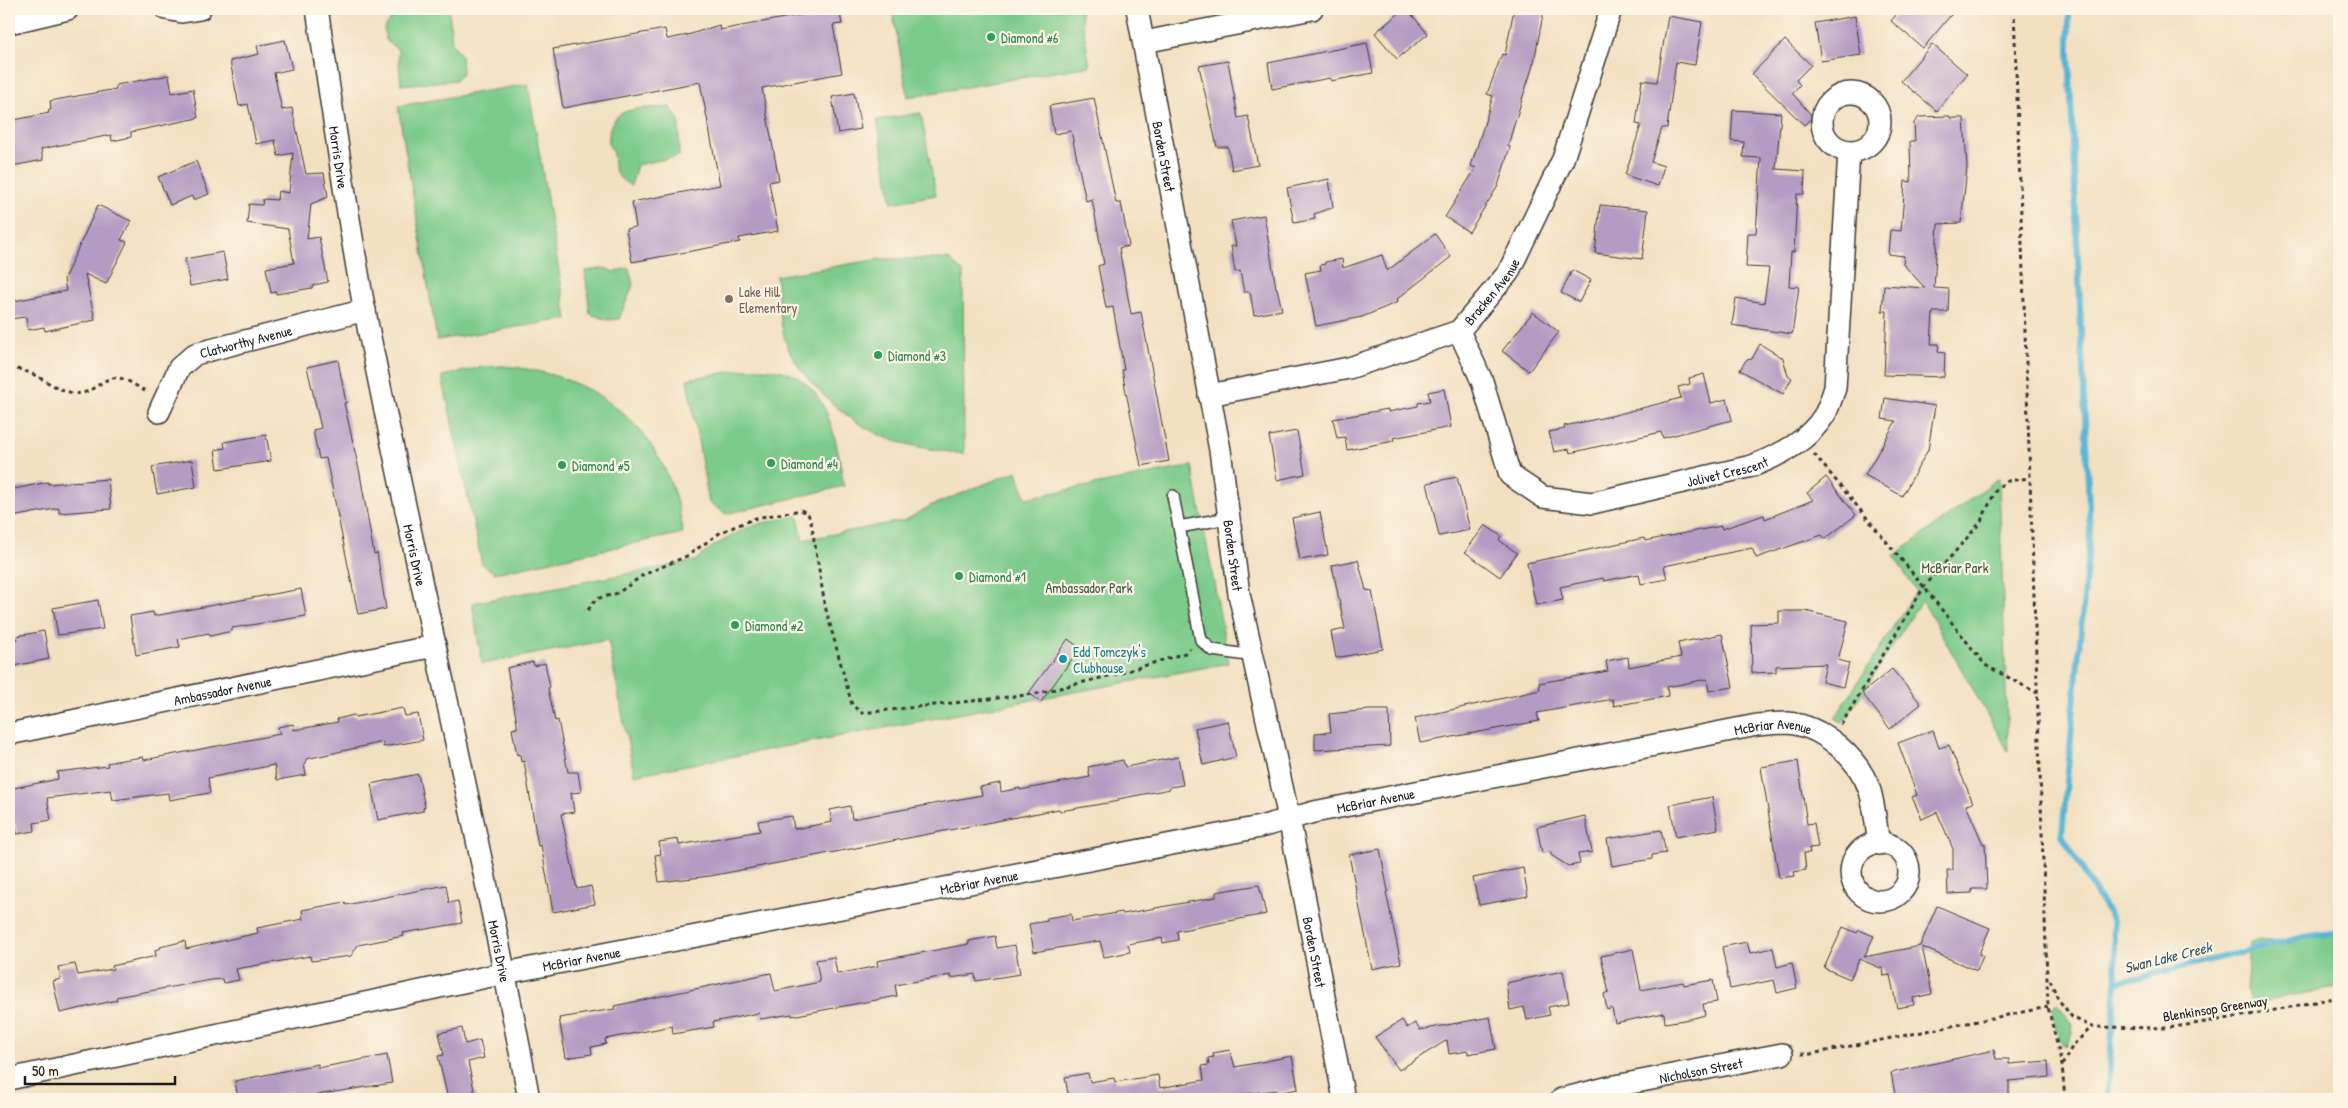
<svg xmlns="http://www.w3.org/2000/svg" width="2348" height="1108" font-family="'Patrick Hand',sans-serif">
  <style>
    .green { fill: #7ccb8a; stroke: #4c7453 }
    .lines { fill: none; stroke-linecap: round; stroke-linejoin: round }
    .stream { stroke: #56b5d5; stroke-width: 6 }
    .building { fill: #b39cc3 }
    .lane-casing { stroke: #3c3935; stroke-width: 14 }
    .street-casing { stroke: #3c3935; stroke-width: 24 }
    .path { stroke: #3c3935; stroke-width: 3; stroke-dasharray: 4 4; stroke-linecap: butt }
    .lane { stroke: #fff; stroke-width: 11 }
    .street { stroke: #fff; stroke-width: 21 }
    .leisure-dot { fill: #2e9e5b; stroke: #fcf5e5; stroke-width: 2 }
    .education-dot { fill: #8d6e63; stroke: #fcf5e5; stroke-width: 2 }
    .culture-dot { fill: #0f9aa8; stroke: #fcf5e5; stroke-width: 2 }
    .labels { text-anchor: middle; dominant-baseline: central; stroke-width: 4.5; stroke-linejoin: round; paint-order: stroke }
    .leisure-label { font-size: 14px; fill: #27864d; stroke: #fcf5e5; text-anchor: start }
    .street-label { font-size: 14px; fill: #1c1c1c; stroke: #fcf5e5 }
    .education-label { font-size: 14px; fill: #785e54; stroke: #fcf5e5; text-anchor: start }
    .park-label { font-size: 14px; fill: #3e5942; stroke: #fcf5e5 }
    .culture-label { font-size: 14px; fill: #0d838f; stroke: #fcf5e5; text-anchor: start }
    .water-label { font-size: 15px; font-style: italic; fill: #335966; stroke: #fcf5e5 }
  </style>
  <rect width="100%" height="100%" fill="#fcf5e5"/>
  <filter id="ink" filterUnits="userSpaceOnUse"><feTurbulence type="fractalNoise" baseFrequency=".02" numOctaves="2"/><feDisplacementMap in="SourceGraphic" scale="10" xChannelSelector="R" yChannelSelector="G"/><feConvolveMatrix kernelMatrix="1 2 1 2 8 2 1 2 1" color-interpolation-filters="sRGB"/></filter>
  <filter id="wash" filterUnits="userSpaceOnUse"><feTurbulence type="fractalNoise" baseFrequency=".0096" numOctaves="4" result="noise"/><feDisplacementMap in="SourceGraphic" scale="20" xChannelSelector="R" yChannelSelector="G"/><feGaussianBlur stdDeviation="1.12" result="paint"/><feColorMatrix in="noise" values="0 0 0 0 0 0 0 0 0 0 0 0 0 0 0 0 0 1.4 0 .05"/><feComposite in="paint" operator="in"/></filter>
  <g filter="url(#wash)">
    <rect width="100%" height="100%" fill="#f2e0c1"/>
    <path class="green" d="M892,9H1080L1090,66L908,97Z
      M449,10L452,43L461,55L462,73L456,80L401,85L398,50L386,40L384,28L395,14Z
      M528,84L567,319L437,340L398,106Z
      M670,107L679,120V156L637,165L631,186C603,169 621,160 608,144C609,138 609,133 610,128C616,104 651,109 670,107Z
      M921,113L936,195L892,203L877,120Z
      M880,259H949L963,272L964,454C937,450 908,447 882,436C847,421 804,383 788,348C779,326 779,299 776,276Z
      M606,268L613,272L629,268L633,285L619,319L608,320L590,314L585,271Z
      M503,366C602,374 670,434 683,533L495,573L482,564L442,376L483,367Z
      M747,369C761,369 776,368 789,373C832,391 837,447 844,486L726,514L709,503L687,379Z
      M1192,466L1229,663L634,775L608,640L482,664L472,603L695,561L712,547L744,529L762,523L798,516L803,540L906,520L930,506L1017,471L1026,498Z
      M1999,478L2008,751L1922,600L1843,723L1835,718L1916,591L1894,556Z
      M2339,934V987L2252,1003L2246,991L2250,943L2261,940L2269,942Z
      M2055,1004H2058L2072,1025L2073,1033L2066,1046C2055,1039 2055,1021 2053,1008Z"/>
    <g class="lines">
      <path class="stream" d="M2069,9V54L2090,532L2062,835L2113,921L2116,983L2107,1099
        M2116,983L2304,937L2339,932"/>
    </g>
    <g id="blocks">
      <path class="building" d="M832,9H839L842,24L833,25L842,73L762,88L779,180L769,182L778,231L739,238L740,242L632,262L626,229L636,227L632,202L720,185L700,82L563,108L553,49L665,29L667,39L688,35L719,25L720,30Z
        M1404,9H1407L1428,34L1397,59L1375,33Z
        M1514,9H1544L1534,62L1513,128L1508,146L1510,147L1498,186L1469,232L1445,217L1476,168L1471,166L1493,96L1487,94L1502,54L1505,55Z
        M1901,9H1956L1923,48L1891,21Z
        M1668,16L1702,22L1695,65L1676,62L1667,128H1662L1651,162L1664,166L1658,186L1625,175L1641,125L1636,124L1642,80L1657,82Z
        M1855,16L1861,55L1821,61L1815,23Z
        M285,40L292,69L274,73L282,110L292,108L306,174L324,173L328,197L311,204L307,239L319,237L328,282L314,285L312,288L276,294V292L271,293L266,268L294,263L288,229L247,223L249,204L262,205L263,199L277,200L278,191L289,193L293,153L278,156L275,140L256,144L248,104L239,106L230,61L259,54L257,46Z
        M1785,40L1811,65L1796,80L1800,85L1792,93L1813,117L1804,125L1752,74Z
        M1367,43L1373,73L1331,81L1330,78L1272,89L1268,63Z
        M1932,44L1967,74L1937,111L1901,81Z
        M1228,61L1238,118L1248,116L1258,165L1232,170L1228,147H1217L1199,66Z
        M169,75L172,93L193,89L198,118L131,132V137L112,141L111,135L41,149L43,160L12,166L9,149V121L49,113L48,110H51L50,101L116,89V85Z
        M854,93L861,129L838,133L832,97Z
        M1094,98L1116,203H1121L1129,246L1119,248L1131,314L1141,312L1169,461L1141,466L1125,387L1122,370H1124L1113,307L1106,308L1098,266L1104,264L1092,199L1086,201L1071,131L1054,134L1049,106Z
        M1733,110L1781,113L1776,169L1805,171L1804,194H1797L1794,252H1791L1789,286L1799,287L1792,334L1732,325L1736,298L1764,303L1769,268L1746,267L1748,233H1756L1761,158L1743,157L1744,142L1731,141Z
        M1950,116V118H1964L1967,168L1961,223L1938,224L1934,288L1949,289L1948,312H1933L1931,344H1939L1938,352L1945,353L1944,377L1884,375L1887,311H1882L1884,285L1925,288L1903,264L1904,256L1888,254L1890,230L1901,231L1905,181L1911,182L1910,141H1915L1914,123L1919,117Z
        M196,161L209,194L193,200L192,196L170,205L158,177Z
        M1329,179L1333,207L1314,214L1315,219L1294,223L1287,188Z
        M98,205L131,221L121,240L127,242L106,284L85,274L95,320L45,331L44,327L28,330L26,317L9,319V302L66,291L64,279Z
        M1600,205L1648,210L1642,259L1595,253Z
        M1264,215L1276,288H1277L1282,310L1254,315L1250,292H1244L1240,271L1235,272L1231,246H1236L1231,221Z
        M1435,234L1451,257L1397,299L1398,302L1362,317L1316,326L1305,273L1321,270L1320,265L1325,264V262L1342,259L1343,268L1382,255L1387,271Z
        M223,252L228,279L190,286L185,259Z
        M1572,270L1591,280L1579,302L1561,293Z
        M1533,312L1559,332L1529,371L1502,351Z
        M1760,344L1783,358L1788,376L1792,378L1783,394L1740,370L1746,360L1752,359Z
        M338,360L346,403H344L360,474L374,554L377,553L386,609L358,614L326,458L319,459L313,430L321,428L307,367Z
        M1704,374L1711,403L1727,399L1732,420L1663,438L1661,432L1570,453L1569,449L1554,452L1549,432L1565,429L1564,426L1611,416L1681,398L1678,387L1690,384L1689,378Z
        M1444,389L1451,427L1393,438L1394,441L1347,450L1345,437L1337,438L1333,419L1388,409V412L1418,406V403L1430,401L1428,392Z
        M1885,398L1935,406L1928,450L1902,496L1865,475L1896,421L1882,419Z
        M1297,431L1305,474L1277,480L1269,436Z
        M266,435L271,461L218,469L215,450L225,448L224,442Z
        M192,460L196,487L157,494L152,467Z
        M1457,477L1470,530L1439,536L1427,483Z
        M1826,477L1856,515L1825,539L1822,535L1756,558L1752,548L1664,566L1667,579L1641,584L1639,574L1604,581L1603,578L1560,587L1563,600L1536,605L1527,563L1644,538L1645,541L1721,526L1722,529L1764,515L1765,519L1813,500L1807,493Z
        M108,479L111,509L59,513V508L12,517L9,490L48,482V484Z
        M1320,512L1328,555L1300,560L1292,518Z
        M1485,525L1501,536L1499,540L1517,553L1500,577L1465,552Z
        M1358,560L1366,590L1372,591L1383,649L1336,658L1331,632L1345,629L1332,565Z
        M301,589L306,616L232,628V631L210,636L209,633L178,639L180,647L136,655L130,616L153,612L154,616Z
        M98,600L103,629L58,635L53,608Z
        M1779,611H1805L1848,621L1838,660L1849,663L1843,687L1822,682L1826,664L1776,666V672L1752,673L1751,624L1779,623Z
        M44,631L49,659L9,667V640L18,639L17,636Z
        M1722,634L1733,687L1709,691L1707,679L1667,687L1668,696L1614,706L1613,699L1537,713L1539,721L1420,743L1415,718L1540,690L1539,683L1608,671L1606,661L1628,657L1629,667L1681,657L1678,643Z
        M1068,639L1080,648L1041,702L1029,693Z
        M533,662L534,666L545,663L550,687L548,688L555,721L558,720L568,772H578L581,792L571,793L574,812L561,814L577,889L591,886L595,904L553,912L541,845L538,846L524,761L521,762L520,754L517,755L512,729L517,728V723L507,668Z
        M1892,669L1921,704L1890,729L1862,693Z
        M403,708L405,716L418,714L423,740L383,747V742L306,759V763L304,764L306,775L277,780L274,765L208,778L210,793L169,800L168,793L113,800L111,790L47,798L51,820L34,823L35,831L17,834L15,823L9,824V789L58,779L57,772L108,766L107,763L116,761L143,757L144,760L280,734L278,727L293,724L294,730L338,722L337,719L354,715L355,717Z
        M1369,710H1389L1390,746L1315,750V733L1331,732L1329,714Z
        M1228,721L1236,757L1203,765L1195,728Z
        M1933,730L1939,748L1949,745L1973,803L1966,805L1983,844L1985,843L1987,889H1972V893L1948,894L1947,870H1953V849L1937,812L1922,819L1912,797L1917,795L1898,743Z
        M1178,757L1183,785L1170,787V789L1134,796L1118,799L1119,801L1060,811L1059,809L710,876L659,882L655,855L661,854L659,842L678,839L679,845L760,831L758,821L792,816L794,829L832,822L830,810L850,806L852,819L982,795L980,787L1000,783L1001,792L1020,788V790L1090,777L1088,767L1123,760L1125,767Z
        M1798,761L1807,824L1814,823L1818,847L1809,848L1810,853H1804L1806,870L1794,872L1795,876L1779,878L1761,767Z
        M418,774L425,807L423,808V811L378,820L371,784Z
        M1712,797L1718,829L1676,837L1670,805Z
        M1585,816L1592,852L1578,854L1580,864L1568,866L1551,855V852L1542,853L1537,827Z
        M1661,830L1666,853L1652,855V859L1612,866L1607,839Z
        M1380,849L1388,891L1386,892L1401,963L1372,969L1349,855Z
        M1523,868L1528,896L1479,905L1473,878Z
        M446,885L449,903L458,901L462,923L403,933L404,936L358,945L351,956L311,961L310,956L236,969L239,980L223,983L222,979L211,980L116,997L117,1000L60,1013L53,981L61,979L58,967L75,964L78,975L113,969L112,966L156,956L155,950L161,948L160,947L185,941L186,949L258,933L257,928L303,919L302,910L345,902L346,905Z
        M1259,885L1266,914L1177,931L1178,940L1163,943L1162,938L1128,944L1130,952L1104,957L1100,941L1034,952L1029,924L1047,921V918L1071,914L1072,921L1122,912L1123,914L1216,897V892Z
        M1937,906L1990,928L1979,954L1983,956L1977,971L1922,947L1932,994L1913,998L1914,1005L1897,1008L1890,975L1884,976L1883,969L1859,959L1850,979L1824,968L1843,927L1857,933L1859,930L1874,936L1864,957L1920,946Z
        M995,936L997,948L1015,945L1020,974L976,981L975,974L951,978V975L895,985L897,996L792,1016V1014L760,1019L759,1013L713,1022L714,1027L673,1034L672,1026L605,1039L606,1044L591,1047L592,1054L566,1058L559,1018L615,1009L614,1006L771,973L775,991L820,982L816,960L834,957L837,974L878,966L877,961L969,944V941Z
        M1747,942L1750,953L1773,948L1777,967L1792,963L1797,988L1777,993L1774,980L1730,989L1722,947Z
        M1633,949L1641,990L1683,982L1684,985L1713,980L1717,1002L1703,1004L1705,1015L1690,1019L1665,1023L1664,1013L1615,1023L1612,1008L1607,1010L1604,994L1609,993L1601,956Z
        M1563,971L1569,1003L1548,1007L1550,1015L1527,1020L1524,1007L1510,1010L1506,983Z
        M1490,1017L1496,1049L1468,1054V1051L1449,1054L1447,1040L1399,1070L1375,1037L1402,1020L1407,1028L1415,1023L1420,1030Z
        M462,1028L465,1044L480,1040L484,1058L468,1062L476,1099H448L438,1056L444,1055L439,1033Z
        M1230,1050L1235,1067L1292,1056L1298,1089L1277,1093V1090L1252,1093L1221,1099H1069L1065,1077L1088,1073L1090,1082L1114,1078L1115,1082L1158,1075L1160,1088L1204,1080L1202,1066L1209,1065L1208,1058L1214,1057L1213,1053Z
        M1994,1050L1996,1059H2009V1064L2048,1061L2049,1077L2009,1081V1099H1896L1891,1073Z
        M387,1055L392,1083L322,1094L305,1099H238L235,1081L318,1064V1068Z"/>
    </g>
  </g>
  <g filter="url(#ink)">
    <use href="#blocks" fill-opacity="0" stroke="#3c3935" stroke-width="1"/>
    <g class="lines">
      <defs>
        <path id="lane" d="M1173,496L1201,640L1212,650L1254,656
          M1179,527L1228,518"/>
        <g id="street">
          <path d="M166,9L182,12L200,9"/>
          <path id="s1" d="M317,9C333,110 346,212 365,312C417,575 480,836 529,1099"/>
          <path id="s2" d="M1137,9L1220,450L1239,594L1289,818L1344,1099"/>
          <path d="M9,23L68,9"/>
          <path d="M1144,42L1312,9"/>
          <circle cx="1851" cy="122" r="29"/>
          <path id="s3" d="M1459,331L1482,381L1510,475L1543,497L1592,503L1752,466C1780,455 1809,441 1825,414C1829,407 1832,396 1835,388L1849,151"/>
          <path id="s4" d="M1209,395L1349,368L1459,331L1508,273L1563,159L1611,9"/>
          <path id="s5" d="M159,412L179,368L195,354L365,310"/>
          <path id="s6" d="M9,734L434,646"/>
          <circle cx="1880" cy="872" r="29"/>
          <path id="s7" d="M9,1079L505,973L1260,827L1314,812L1757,725C1767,724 1777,723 1788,723C1823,726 1859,758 1870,791C1875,808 1876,827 1879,844"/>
          <path id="s8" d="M1562,1099L1610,1087L1782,1054"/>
        </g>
      </defs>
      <use href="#lane" class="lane-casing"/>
      <use href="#street" class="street-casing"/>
      <path class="path" d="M2014,9L2048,1007L2062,1065L2065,1099
        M9,368C35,369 49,388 73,393C93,397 102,375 119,378C129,380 139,388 147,392
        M1814,454L1924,587L1985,665L2037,693
        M588,610L596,599L618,593L643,575L687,556L721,532L756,518L801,510L808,514L811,521L825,606L852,705L862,713L1035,694L1121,673L1185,653L1190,648
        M1841,725L1924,587L1980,523L1997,488L2008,481L2029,478
        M2050,980L2058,999L2072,1017L2092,1027L2168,1028L2255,1014L2339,997
        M1801,1054H1811L2048,1007
        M2062,1065L2073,1045L2092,1027"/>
      <use href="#lane" class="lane"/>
      <use href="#street" class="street"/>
    </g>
  </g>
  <g class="leisure-dot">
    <circle cx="991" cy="37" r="5"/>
    <circle cx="878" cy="355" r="5"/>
    <circle cx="771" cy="463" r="5"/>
    <circle cx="562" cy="465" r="5"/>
    <circle cx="959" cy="576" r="5"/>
    <circle cx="735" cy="625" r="5"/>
  </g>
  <circle class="education-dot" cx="729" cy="299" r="5"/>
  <circle class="culture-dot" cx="1063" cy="659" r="5"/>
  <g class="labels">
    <g class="leisure-label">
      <text x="1001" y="37">Diamond #6</text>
      <text x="888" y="355">Diamond #3</text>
      <text x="781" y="463">Diamond #4</text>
      <text x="572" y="465">Diamond #5</text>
      <text x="969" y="576">Diamond #1</text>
      <text x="745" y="625">Diamond #2</text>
    </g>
    <g class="street-label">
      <text stroke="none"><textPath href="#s2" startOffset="150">Borden Street</textPath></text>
      <text stroke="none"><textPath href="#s1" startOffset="150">Morris Drive</textPath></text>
      <text stroke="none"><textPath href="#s4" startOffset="310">Bracken Avenue</textPath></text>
      <text stroke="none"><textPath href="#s5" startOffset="122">Clatworthy Avenue</textPath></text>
      <text stroke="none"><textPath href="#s3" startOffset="381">Jolivet Crescent</textPath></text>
      <text stroke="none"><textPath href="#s1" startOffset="555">Morris Drive</textPath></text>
      <text stroke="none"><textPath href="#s2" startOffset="555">Borden Street</textPath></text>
      <text stroke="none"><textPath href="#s6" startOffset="218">Ambassador Avenue</textPath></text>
      <text stroke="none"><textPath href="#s7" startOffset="1800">McBriar Avenue</textPath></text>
      <text stroke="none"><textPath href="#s7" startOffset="1395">McBriar Avenue</textPath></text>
      <text stroke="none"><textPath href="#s7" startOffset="990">McBriar Avenue</textPath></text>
      <text stroke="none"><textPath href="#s1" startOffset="960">Morris Drive</textPath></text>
      <text stroke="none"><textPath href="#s2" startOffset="960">Borden Street</textPath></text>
      <text stroke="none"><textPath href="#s7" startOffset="585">McBriar Avenue</textPath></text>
      <text transform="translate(2215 1008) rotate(-9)">Blenkinsop Greenway</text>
      <text stroke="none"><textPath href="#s8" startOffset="142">Nicholson Street</textPath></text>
    </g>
    <g class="education-label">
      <text x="739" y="291">Lake Hill<tspan x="739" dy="16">Elementary</tspan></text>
    </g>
    <g class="park-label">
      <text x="1955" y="567">McBriar Park</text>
      <text x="1089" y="587">Ambassador Park</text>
    </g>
    <g class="culture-label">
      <text x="1073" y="651">Edd Tomczyk's<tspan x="1073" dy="16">Clubhouse</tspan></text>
    </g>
    <g class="water-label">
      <text transform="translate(2168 957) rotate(-14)">Swan Lake Creek</text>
    </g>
  </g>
  <rect width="2348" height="1108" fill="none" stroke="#fcf5e5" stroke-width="30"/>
  <path d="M25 1076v8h150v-8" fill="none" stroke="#1c1c1c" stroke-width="2.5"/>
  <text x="32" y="1076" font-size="15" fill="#1c1c1c" stroke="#fcf5e5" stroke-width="4" paint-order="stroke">50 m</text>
</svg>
